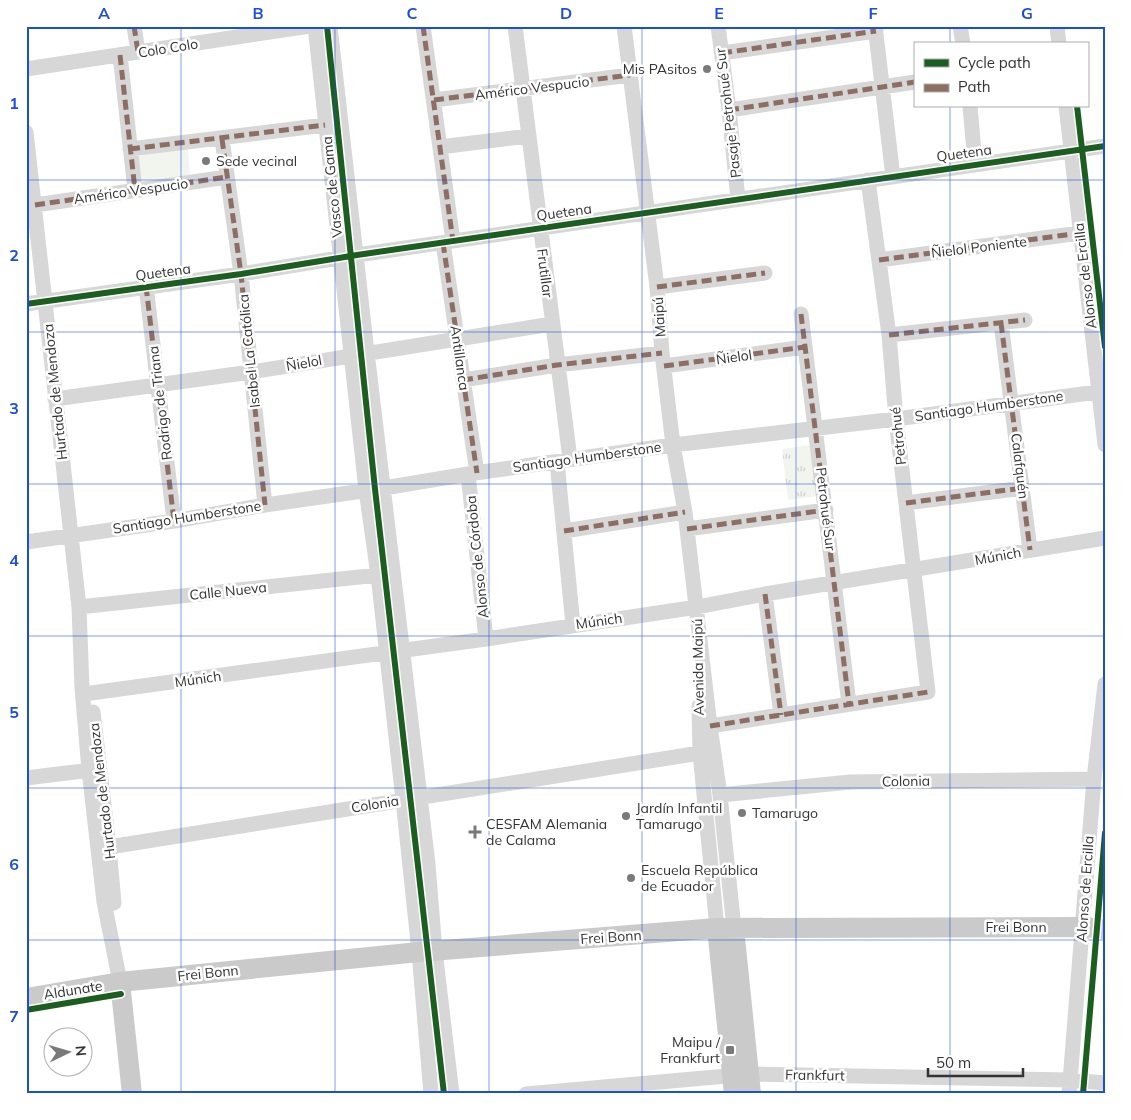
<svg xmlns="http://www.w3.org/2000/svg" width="1131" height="1120" font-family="Mulish,sans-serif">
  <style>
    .grass { fill: #f1f5ed }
    .park { fill: url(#park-tufts) }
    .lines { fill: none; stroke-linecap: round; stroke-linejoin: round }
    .minor { stroke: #d7d7d7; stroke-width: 15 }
    .major { stroke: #cacaca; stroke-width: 20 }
    .quiet { stroke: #8d6e63; stroke-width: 5; stroke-dasharray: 10 5; stroke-linecap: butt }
    .cycleway-casing { stroke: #fff; stroke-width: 9 }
    .cycleway { stroke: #1b5e20; stroke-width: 6 }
    .grid { fill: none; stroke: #1d4ed8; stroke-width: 1; stroke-opacity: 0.55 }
    .poi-dot { fill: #7a7a7a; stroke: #fff; stroke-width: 2 }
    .labels { text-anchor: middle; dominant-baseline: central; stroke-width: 5; stroke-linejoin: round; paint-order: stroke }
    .street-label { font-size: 14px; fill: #333; stroke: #fff }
    .poi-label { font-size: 14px; fill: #333; stroke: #fff; text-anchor: start }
    .neatline { fill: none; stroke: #1d4ed8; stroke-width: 2 }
    .grid-label { font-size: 16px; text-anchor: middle; font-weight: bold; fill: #1d4ed8 }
  </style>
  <defs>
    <pattern id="park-tufts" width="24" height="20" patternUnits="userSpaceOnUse" patternTransform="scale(1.25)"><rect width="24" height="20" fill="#f1f5ed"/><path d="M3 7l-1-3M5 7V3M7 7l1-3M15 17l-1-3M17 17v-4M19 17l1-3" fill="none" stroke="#cfd2cc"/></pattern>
  </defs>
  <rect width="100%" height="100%" fill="#fff"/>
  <path class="grass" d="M188,149L190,176L139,181L136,156Z"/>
  <path class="park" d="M812,445L819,496L788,500L782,449Z"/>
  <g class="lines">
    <path class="minor" d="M134,26L138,52
      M315,26L366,490L378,575L403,800L419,952L431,1094
      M330,26L367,352L428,864L435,951L452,1094
      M423,26L453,241
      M515,26L570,459
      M624,26L657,287L662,353L673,445L685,512L710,726L720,795L734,928
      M718,26L729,110L738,199
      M875,26L893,177
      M960,26L963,44
      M1057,26L1059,44
      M722,53L876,31
      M120,55L135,190
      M26,69L310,26
      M434,100L630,75
      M970,106L975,164
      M1066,106L1105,445
      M729,110L915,82
      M26,132L79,607L82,688L89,770L104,902L120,982
      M222,139L241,274L265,505
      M440,147L528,136
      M130,149L325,125
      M35,205L227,177
      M443,243L477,473
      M879,260L1080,233
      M146,286L174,521
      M657,287L765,273
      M26,304L241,274L357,255L1105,146
      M801,314L849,704
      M1001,323L1030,550
      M889,335L1025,320
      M664,366L805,347
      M463,380L557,365L662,353
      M55,399L251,372L552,324
      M557,462L573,625
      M468,474L486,639
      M906,503L1023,488
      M687,529L826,510
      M564,531L685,512
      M26,542L174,521L265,505L384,488L468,474L673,445L896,419L1105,391
      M765,594L781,715
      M79,607L378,575
      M91,693L486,639L697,607L765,594L1105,538
      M699,706L700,753L717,928
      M93,712L109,847L114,903
      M710,726L928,692L896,419L889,335L868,180
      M26,778L99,769
      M720,795L850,782L1094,779
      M109,847L700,753
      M526,1094L749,1074L1070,1080L1105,1083
      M1069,1094L1094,779L1105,684"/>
    <path class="major" d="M717,928L734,1094
      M734,928L751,1094
      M120,982L132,1094
      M26,998L120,982L419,952L717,928L1083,927L1105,929"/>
    <path class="quiet" d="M134,26L138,52
      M423,26L453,241
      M722,53L876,31
      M120,55L135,190
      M434,100L630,75
      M729,110L915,82
      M222,139L241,274L265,505
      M130,149L325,125
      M35,205L227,177
      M443,243L477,473
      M879,260L1080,233
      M146,286L174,521
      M657,287L765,273
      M801,314L849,704
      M1001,323L1030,550
      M889,335L1025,320
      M664,366L805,347
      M463,380L557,365L662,353
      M906,503L1023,488
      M687,529L826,510
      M564,531L685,512
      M765,594L781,715
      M710,726L928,692"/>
    <defs>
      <path id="cycleway" d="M327,26L375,489L444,1094
        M1077,106L1105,347
        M26,304L241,274L357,255L1105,146
        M26,1010L121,994
        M1083,1094L1105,833"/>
    </defs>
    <use href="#cycleway" class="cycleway-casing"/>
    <use href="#cycleway" class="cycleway"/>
  </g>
  <path class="grid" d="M181,26V1094M335,26V1094M489,26V1094M642,26V1094M796,26V1094M950,26V44M950,106V1094M26,180H1105M26,332H1105M26,484H1105M26,636H1105M26,788H1105M26,940H1105"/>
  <g class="poi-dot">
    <circle cx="707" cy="69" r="5"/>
    <circle cx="206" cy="161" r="5"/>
    <circle cx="742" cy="813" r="5"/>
    <circle cx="626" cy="816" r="5"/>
    <path d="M472.5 824.5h5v5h5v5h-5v5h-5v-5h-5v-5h5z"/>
    <circle cx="631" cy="878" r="5"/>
    <rect x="725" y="1045" width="10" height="10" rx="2.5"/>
  </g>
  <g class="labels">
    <g class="street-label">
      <text transform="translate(168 48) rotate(-9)">Colo Colo</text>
      <text transform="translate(532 88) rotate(-7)">Américo Vespucio</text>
      <text transform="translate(728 113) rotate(-97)">Pasaje Petrohué Sur</text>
      <text transform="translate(964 153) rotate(-8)">Quetena</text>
      <text transform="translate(332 187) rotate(-96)">Vasco de Gama</text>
      <text transform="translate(131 191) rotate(-8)">Américo Vespucio</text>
      <text transform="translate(564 212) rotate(-8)">Quetena</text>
      <text transform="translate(979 247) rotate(-7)">Ñielol Poniente</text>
      <text transform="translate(163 272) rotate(-8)">Quetena</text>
      <text transform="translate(545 273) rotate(83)">Frutillar</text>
      <text transform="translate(1085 276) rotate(-97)">Alonso de Ercilla</text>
      <text transform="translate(659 317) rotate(-94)">Maipú</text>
      <text transform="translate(249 351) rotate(-96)">Isabel La Católica</text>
      <text transform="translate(734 357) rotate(-8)">Ñielol</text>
      <text transform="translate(460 358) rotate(82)">Antillanca</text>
      <text transform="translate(304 363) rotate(-10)">Ñielol</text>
      <text transform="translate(55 392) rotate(-96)">Hurtado de Mendoza</text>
      <text transform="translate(160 403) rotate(-97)">Rodrigo de Triana</text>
      <text transform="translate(989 406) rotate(-8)">Santiago Humberstone</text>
      <text transform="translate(898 436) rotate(-96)">Petrohué</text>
      <text transform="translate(587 457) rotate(-8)">Santiago Humberstone</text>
      <text transform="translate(1020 466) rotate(83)">Calafquén</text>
      <text transform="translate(826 509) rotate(83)">Petrohué Sur</text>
      <text transform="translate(187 517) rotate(-9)">Santiago Humberstone</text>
      <text transform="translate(998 556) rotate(-10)">Múnich</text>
      <text transform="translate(477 557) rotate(-96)">Alonso de Córdoba</text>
      <text transform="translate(228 591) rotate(-6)">Calle Nueva</text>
      <text transform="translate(599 621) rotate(-8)">Múnich</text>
      <text transform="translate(698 667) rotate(-91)">Avenida Maipú</text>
      <text transform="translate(198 679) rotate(-8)">Múnich</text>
      <text transform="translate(906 781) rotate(-1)">Colonia</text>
      <text transform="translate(102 791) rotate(-97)">Hurtado de Mendoza</text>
      <text transform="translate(375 804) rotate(-9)">Colonia</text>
      <text transform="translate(1085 889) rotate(-86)">Alonso de Ercilla</text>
      <text x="1016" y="927">Frei Bonn</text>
      <text transform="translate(611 937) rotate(-4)">Frei Bonn</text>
      <text transform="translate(208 973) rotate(-6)">Frei Bonn</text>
      <text transform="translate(73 990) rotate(-9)">Aldunate</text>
      <text transform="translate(815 1075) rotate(1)">Frankfurt</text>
    </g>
    <g class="poi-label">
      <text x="697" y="69" text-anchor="end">Mis PAsitos</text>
      <text x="216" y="161">Sede vecinal</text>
      <text x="636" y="808">Jardín Infantil<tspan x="636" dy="16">Tamarugo</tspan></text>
      <text x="752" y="813">Tamarugo</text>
      <text x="486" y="824">CESFAM Alemania<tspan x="486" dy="16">de Calama</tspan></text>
      <text x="641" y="870">Escuela República<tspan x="641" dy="16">de Ecuador</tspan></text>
      <text x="720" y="1042" text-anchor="end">Maipu /<tspan x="720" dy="16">Frankfurt</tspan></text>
    </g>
  </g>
  <rect width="1131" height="1120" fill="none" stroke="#ffffff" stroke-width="55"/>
  <rect x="914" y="42" width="175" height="65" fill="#ffffff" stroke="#adadad"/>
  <rect x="924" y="59" width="25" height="8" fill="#1b5e20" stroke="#adadad"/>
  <text x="958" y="68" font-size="15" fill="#333333">Cycle path</text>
  <rect x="924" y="84" width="25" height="8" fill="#8d6e63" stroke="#adadad"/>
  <text x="958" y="92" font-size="15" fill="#333333">Path</text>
  <g transform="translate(68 1052) rotate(85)"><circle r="24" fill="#ffffff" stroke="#adadad"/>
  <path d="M0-4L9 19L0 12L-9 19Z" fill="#7a7a7a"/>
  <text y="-8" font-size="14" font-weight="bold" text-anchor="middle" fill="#333333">N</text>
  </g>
  <path d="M928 1068v8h95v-8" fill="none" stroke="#333333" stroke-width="2.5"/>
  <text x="936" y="1068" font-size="15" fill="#333333" stroke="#ffffff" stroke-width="4" paint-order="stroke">50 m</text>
  <rect x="28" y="28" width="1076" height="1064" class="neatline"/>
  <g class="grid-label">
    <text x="104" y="19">A</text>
    <text x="258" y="19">B</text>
    <text x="412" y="19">C</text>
    <text x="566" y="19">D</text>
    <text x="719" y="19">E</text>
    <text x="873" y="19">F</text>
    <text x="1027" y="19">G</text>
    <text x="14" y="109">1</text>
    <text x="14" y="261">2</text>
    <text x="14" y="414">3</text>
    <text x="14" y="566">4</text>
    <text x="14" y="718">5</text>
    <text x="14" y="870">6</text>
    <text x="14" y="1022">7</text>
  </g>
</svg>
